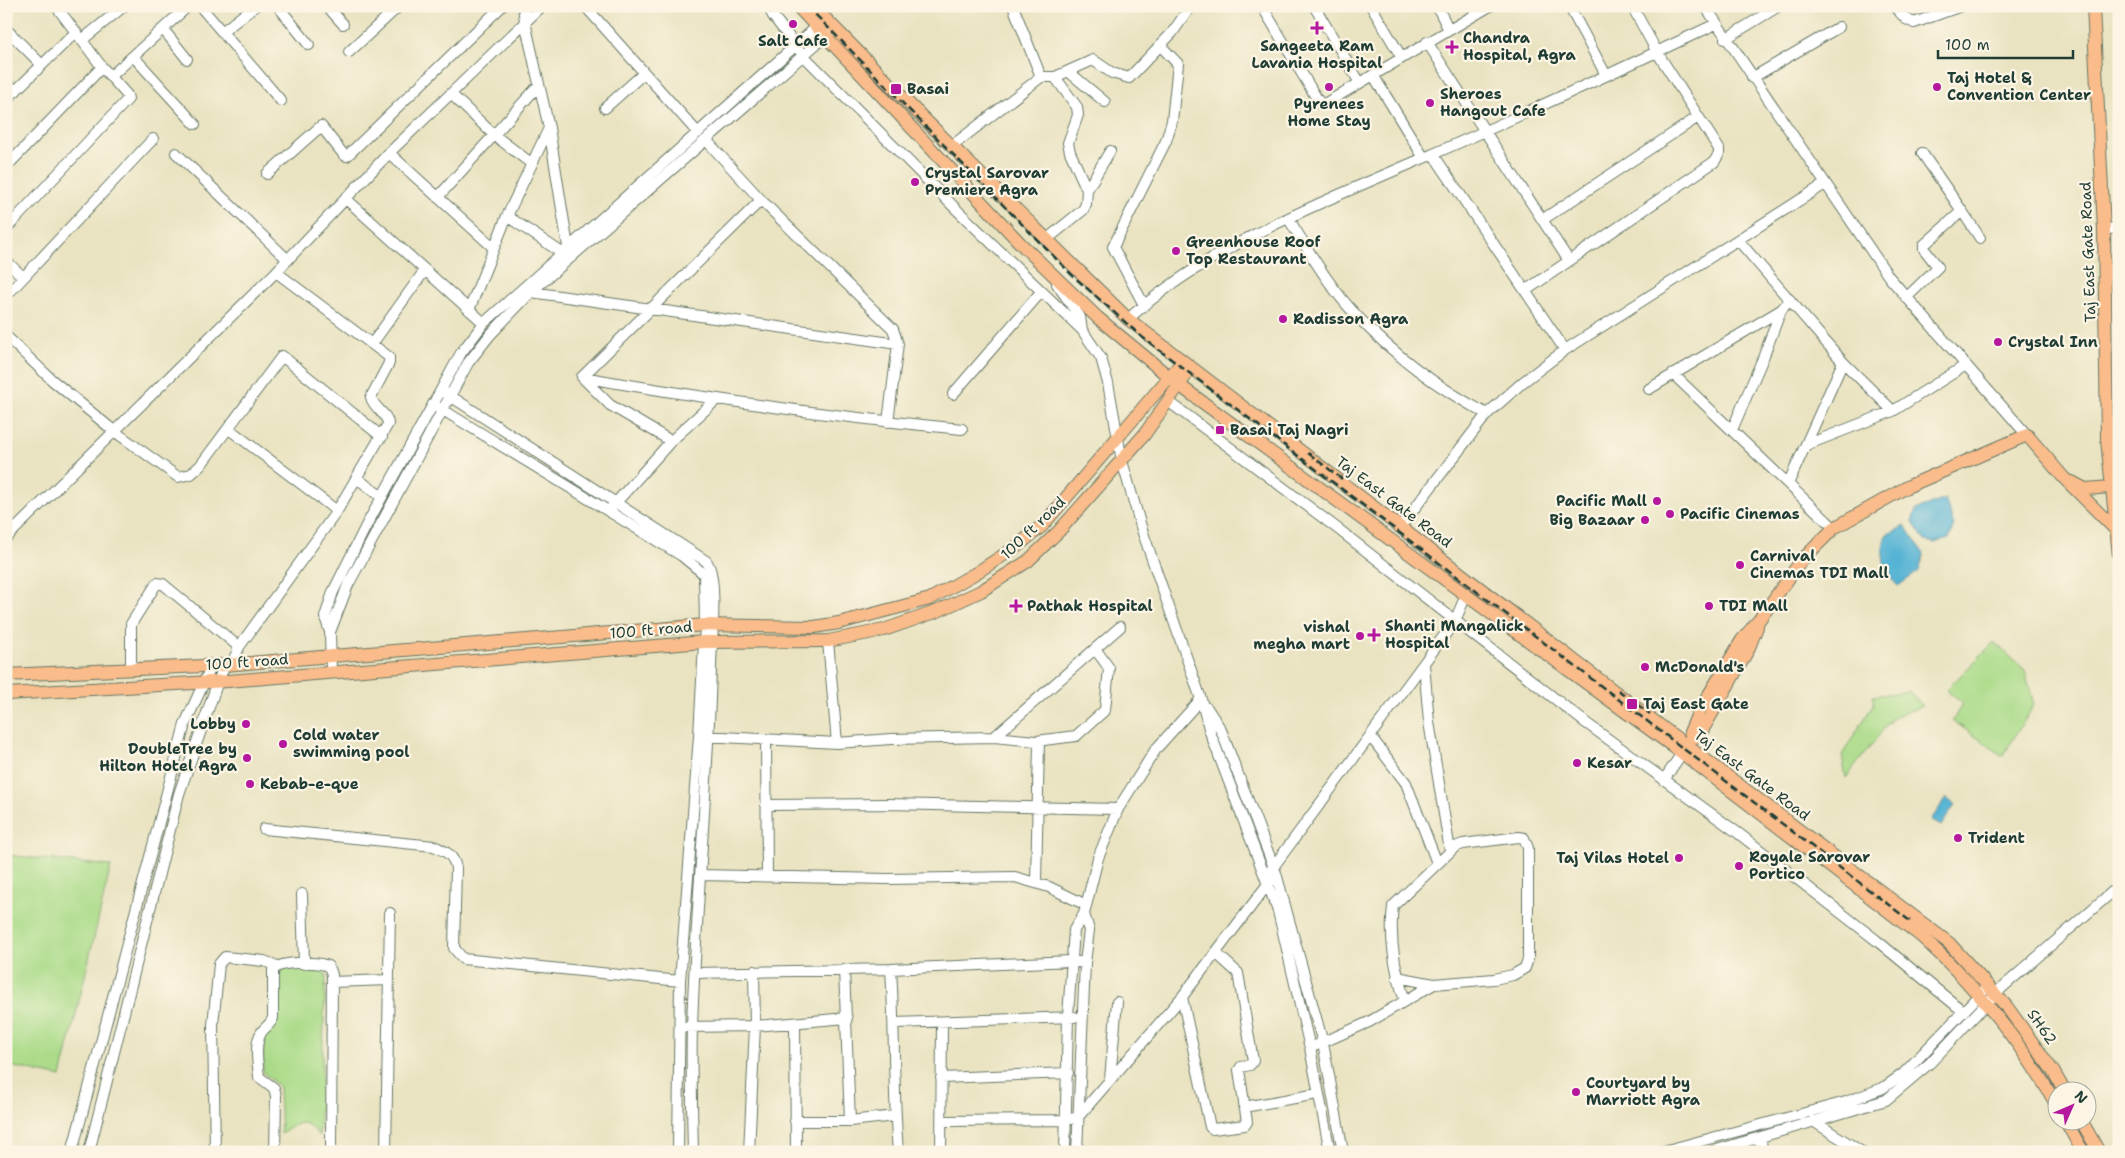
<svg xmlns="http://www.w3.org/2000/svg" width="2125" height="1158" font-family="'Shantell Sans',sans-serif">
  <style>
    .green { fill: #abdb89; stroke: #658c5e }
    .water { fill: #55b3d4; stroke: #3a7884 }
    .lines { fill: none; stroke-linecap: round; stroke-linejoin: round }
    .minor-casing { stroke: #667765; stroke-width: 12 }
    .major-casing { stroke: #667765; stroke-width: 14 }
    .minor { stroke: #fff; stroke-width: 10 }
    .major { stroke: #f9bc8a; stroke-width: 12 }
    .rail { stroke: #1f3d34; stroke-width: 2.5; stroke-dasharray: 8 4; stroke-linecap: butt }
    .poi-dot { fill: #b5179e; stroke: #fcf5e5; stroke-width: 2 }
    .labels { text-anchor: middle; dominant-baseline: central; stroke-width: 4.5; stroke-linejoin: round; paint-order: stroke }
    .poi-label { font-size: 15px; font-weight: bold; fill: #1f3d34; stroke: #fcf5e5; text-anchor: start }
    .street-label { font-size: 15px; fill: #1f3d34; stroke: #fcf5e5 }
  </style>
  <rect width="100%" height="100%" fill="#fcf5e5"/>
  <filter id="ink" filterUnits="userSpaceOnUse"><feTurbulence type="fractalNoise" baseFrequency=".02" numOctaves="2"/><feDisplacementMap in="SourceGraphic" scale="10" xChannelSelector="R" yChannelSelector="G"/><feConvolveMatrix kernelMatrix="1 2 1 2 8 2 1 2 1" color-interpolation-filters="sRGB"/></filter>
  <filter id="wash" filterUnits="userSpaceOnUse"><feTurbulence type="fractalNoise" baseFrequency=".0096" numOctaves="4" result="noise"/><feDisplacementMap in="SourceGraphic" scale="20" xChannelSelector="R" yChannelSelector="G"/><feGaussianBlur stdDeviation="1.12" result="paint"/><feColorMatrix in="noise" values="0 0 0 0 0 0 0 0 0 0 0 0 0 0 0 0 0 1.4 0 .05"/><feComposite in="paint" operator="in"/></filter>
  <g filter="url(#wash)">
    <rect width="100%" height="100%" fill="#e9e3c1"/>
    <path class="green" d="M1994,642L2025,670L2034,705L2003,756L1952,720L1963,704L1946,690Z
      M1909,691L1923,706L1893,717L1846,778L1842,755L1873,705V696Z
      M6,855L111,866L61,1077L6,1065Z
      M284,967L317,968L326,974L319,1136C302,1115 299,1123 281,1134L279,1087L263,1072L264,1037L277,1023L278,975Z"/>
    <path class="water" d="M1945,499L1954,525L1949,539L1934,543L1925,541L1912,521L1916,510Z
      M1905,526L1924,554L1919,571L1898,586C1884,572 1879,554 1886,535Z
      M1946,798L1955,805L1941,826L1931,820Z"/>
  </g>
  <g filter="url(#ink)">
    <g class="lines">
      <defs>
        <path id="minor" d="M200,6L281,101
          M278,6L309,45
          M327,6L343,24
          M523,6L525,22L549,128L568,247
          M585,6L698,133
          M768,6L773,16L803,55L957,210L1082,330L1101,358L1108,383L1122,461L1142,530L1201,699L1210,732L1278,911L1310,1048L1330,1152
          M1013,6L1041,77
          M1262,6L1320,104L1326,103L1490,6
          M1314,6L1360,83
          M1371,6L1402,58
          M1437,6L1449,30
          M1569,6L1606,75
          M1705,6L1889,277L2027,435
          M1894,6L1906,19L1914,23L1961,6
          M6,29L42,65
          M163,29L187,59
          M222,32L255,6
          M1725,39L1779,6
          M82,40L124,6
          M1427,42L1569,261
          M349,52L399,6
          M133,56L195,124
          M1069,72L1105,102
          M1373,75L1424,158
          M111,76L188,6
          M1055,77L1077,107L1078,115L1068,143L1070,152L1087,190
          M1752,78L1839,27
          M6,83L16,91
          M451,94L494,135L532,164
          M6,100L76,32
          M605,108L643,74
          M707,141L761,200L893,329L898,344L888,422
          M952,146L1041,77H1055L1093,60L1112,73L1129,78L1172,33L1191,6
          M176,153L288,260
          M389,153L494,248
          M1433,154L1565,350
          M6,167L102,67
          M267,174L321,126L344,155L347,156L502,6
          M438,197L539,85
          M345,198L484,323
          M1962,211L1980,238
          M507,216L562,253
          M1288,218C1309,251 1329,287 1356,315C1393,354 1440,389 1487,414
          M1542,220L1698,117
          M6,229L128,99L127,95L102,67L56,6
          M2104,230L2119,227
          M1046,240L1083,210L1086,204L1087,190L1110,151
          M1738,240L1843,362L1788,484
          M6,261L23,277
          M1057,284L1080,317L1082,330
          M1525,291L1714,162L1719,154V149L1657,52L1632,6
          M531,292L898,344
          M6,296L153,139
          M1906,298L1938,267L1924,249V245L1962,211L1922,153
          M1144,305L1113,247L1166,141L1172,121L1178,64L1160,45
          M469,310L507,216L549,128
          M1128,319C1215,242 1328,200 1433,154C1528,113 1622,68 1716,24
          M6,336L52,380L114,431L178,477L191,474L200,466L282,356L382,437
          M372,344L425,270
          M1843,362L1893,411
          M1673,374L1834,528
          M582,377C708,399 834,417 962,429
          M582,377L761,200
          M582,377L610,405L671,441
          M1649,389L1781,310L1790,300
          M441,390L706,561C719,575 711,646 711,668C708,788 696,907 692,1027C691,1069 692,1110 693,1152
          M953,394L1041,292
          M1168,401L1338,529L1586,723L1738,833L1876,940L1964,1012
          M433,404L682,556L704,574L705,625L699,736L680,981L678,1152
          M229,429L337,511L388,424C388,414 373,408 371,397L389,363V357L276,272
          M1732,430L1763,358L1781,310
          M1806,445L1893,411L1966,365
          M358,479L382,497
          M612,507L671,441L716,400
          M1401,526L1487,414L1523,382L1565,350L1825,184
          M6,538L276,272L389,153L542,6
          M330,632L348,585L468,363L490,335L531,292L830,32
          M828,641L837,743
          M232,664L239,647L337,511
          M1424,664L1429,722L1450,851
          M131,668V624L157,583L163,584L239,647
          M331,672L330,632L325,617L333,592L366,526L441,390L461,353L484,323L821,23
          M1207,708L1221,730L1276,873L1323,1043L1343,1152
          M703,736L837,743L891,739L994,737L1036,741L1039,744L1036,882
          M994,737L1120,627
          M1371,737L1406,783L1437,863
          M766,739L767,875
          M1036,741L1076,736L1105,710L1109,668L1096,650
          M1664,780L1682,753
          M766,805L888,804L1118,809
          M264,829L434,846C446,852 453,854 456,868L454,948L463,959L680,981
          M1271,870L1455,621L1466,595
          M700,875L887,879L1015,877L1049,887L1086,905
          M302,894L304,964
          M844,969L850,1121
          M891,969C895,1030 893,1091 898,1152
          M695,973L891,969L1071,961L1085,963
          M1397,977L1434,984
          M332,982L389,980
          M1182,997L1210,1127L1213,1129L1245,1125L1247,1122L1239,1070L1241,1067L1250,1065L1253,1061L1238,973L1217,954
          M895,1023L1074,1017
          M795,1024L796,1152
          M685,1027L755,1026L847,1018
          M1310,1048L1369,1022L1434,984L1494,979L1513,975L1525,968L1528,959V848L1524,838L1519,837L1463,844L1455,847L1393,906C1389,938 1395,971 1405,1001
          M941,1078L1068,1073
          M1110,1079L1117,1002
          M1244,1107L1312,1095
          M795,1121H850L895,1116
          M943,1121L1067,1120L1078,1117L1182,997L1271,880
          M1813,1121L1862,1152
          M1761,1138L1762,1152
          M72,1152L185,724L212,665
          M89,1152L179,794L218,681L225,665
          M215,1152L213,1025L219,964L225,957L264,961L277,966
          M275,1152L276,1096L274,1088L259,1077C258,1065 254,1044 261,1033C264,1027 270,1026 273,1018V970C280,961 314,962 325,965C330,966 331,971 332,975L331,1152
          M386,1152L390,913
          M749,1152L755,1026L754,971
          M941,1152L942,1023
          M1065,1152L1068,1016L1074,930L1084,914L1098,858L1118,809L1156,749L1201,699
          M1077,1152L1085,963L1089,930L1084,914
          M1660,1152L1846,1102L1883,1088L1903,1074L1983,991
          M1710,1152L1886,1100L1930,1063L1996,993L2119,886"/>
        <path id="major" d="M797,6L1021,244L1098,318L1179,385L1682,753L1922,937C1977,987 2021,1042 2058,1107
          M813,6L915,110L1128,319L1618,694L1949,943L2007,1007L2053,1071L2064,1090
          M2093,6L2104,230L2107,440L2119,556
          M2072,482L2085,489L2111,487
          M6,675L225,665L705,625L814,627L839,623L930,599L976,573L1016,547L1042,526L1183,361
          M6,694L228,681L704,642L828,641L884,630L938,611L981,591L1028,561L1059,531L1144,435L1191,368
          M1692,738L1699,736L1748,650L1757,627
          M1683,752L1692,738L1690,732L1699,711L1742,640L1759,620L1801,561L1834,528L1909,486L2027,435L2063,477L2115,529
          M2065,1120L2083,1152
          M2081,1120L2099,1152"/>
      </defs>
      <use href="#minor" class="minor-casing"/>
      <use href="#major" class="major-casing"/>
      <use href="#minor" class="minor"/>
      <use href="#major" class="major"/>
      <path class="rail" d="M807,6L1072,275L1142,337L1910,921
        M1308,453L1342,479
        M1618,690L1650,714"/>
    </g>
  </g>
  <g class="poi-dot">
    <circle cx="793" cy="24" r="5"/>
    <path d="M1314.5 20.5h5v5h5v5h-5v5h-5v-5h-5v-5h5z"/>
    <path d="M1449.5 39.5h5v5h5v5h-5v5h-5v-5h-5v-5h5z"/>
    <circle cx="1329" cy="87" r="5"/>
    <circle cx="1937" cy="87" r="5"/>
    <rect x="890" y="83" width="12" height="12" rx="2.5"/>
    <circle cx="1430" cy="103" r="5"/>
    <circle cx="915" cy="182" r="5"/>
    <circle cx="1176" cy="251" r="5"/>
    <circle cx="1283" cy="319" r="5"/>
    <circle cx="1998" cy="342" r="5"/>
    <rect x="1215" y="425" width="10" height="10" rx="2.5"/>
    <circle cx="1657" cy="501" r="5"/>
    <circle cx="1670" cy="514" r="5"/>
    <circle cx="1645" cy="520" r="5"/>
    <circle cx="1740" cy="565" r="5"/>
    <path d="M1013.5 598.5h5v5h5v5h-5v5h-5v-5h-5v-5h5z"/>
    <circle cx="1709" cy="606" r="5"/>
    <path d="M1371.5 627.5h5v5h5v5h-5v5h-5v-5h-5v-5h5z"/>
    <circle cx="1360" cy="636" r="5"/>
    <circle cx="1645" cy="667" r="5"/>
    <rect x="1626" y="698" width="12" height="12" rx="2.5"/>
    <circle cx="246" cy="724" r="5"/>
    <circle cx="283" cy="744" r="5"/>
    <circle cx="247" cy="758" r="5"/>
    <circle cx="1577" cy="763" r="5"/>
    <circle cx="250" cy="784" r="5"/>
    <circle cx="1958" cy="838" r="5"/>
    <circle cx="1679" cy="858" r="5"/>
    <circle cx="1739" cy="866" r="5"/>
    <circle cx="1576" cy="1092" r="5"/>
  </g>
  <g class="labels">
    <g class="poi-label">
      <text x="1463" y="38">Chandra<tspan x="1463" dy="17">Hospital, Agra</tspan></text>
      <text x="793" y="41" text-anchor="middle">Salt Cafe</text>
      <text x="1317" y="46" text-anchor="middle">Sangeeta Ram<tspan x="1317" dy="17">Lavania Hospital</tspan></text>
      <text x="1947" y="78">Taj Hotel &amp;<tspan x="1947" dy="17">Convention Center</tspan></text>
      <text x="907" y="89">Basai</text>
      <text x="1440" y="94">Sheroes<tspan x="1440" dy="17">Hangout Cafe</tspan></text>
      <text x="1329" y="104" text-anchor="middle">Pyrenees<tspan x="1329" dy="17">Home Stay</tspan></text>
      <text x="925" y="173">Crystal Sarovar<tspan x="925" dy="17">Premiere Agra</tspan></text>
      <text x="1186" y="242">Greenhouse Roof<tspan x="1186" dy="17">Top Restaurant</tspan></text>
      <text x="1293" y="319">Radisson Agra</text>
      <text x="2008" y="342">Crystal Inn</text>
      <text x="1230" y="430">Basai Taj Nagri</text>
      <text x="1647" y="501" text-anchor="end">Pacific Mall</text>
      <text x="1680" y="514">Pacific Cinemas</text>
      <text x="1635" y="520" text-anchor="end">Big Bazaar</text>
      <text x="1750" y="556">Carnival<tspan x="1750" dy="17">Cinemas TDI Mall</tspan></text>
      <text x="1027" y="606">Pathak Hospital</text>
      <text x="1719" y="606">TDI Mall</text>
      <text x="1385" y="626">Shanti Mangalick<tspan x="1385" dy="17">Hospital</tspan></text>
      <text x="1350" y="627" text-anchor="end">vishal<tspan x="1350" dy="17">megha mart</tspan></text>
      <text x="1655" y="667">McDonald's</text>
      <text x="1643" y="704">Taj East Gate</text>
      <text x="236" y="724" text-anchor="end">Lobby</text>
      <text x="293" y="735">Cold water<tspan x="293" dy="17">swimming pool</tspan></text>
      <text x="237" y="749" text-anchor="end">DoubleTree by<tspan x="237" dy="17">Hilton Hotel Agra</tspan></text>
      <text x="1587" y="763">Kesar</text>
      <text x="260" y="784">Kebab-e-que</text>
      <text x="1968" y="838">Trident</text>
      <text x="1749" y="857">Royale Sarovar<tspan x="1749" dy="17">Portico</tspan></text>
      <text x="1669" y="858" text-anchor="end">Taj Vilas Hotel</text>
      <text x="1586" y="1083">Courtyard by<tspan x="1586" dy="17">Marriott Agra</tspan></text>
    </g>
    <g class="street-label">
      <text transform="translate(2088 252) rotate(-92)">Taj East Gate Road</text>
      <text transform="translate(1394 502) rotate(37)">Taj East Gate Road</text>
      <text transform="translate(1033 528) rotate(-44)">100 ft road</text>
      <text transform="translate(651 630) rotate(-5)">100 ft road</text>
      <text transform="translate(247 662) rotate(-4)">100 ft road</text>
      <text transform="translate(1752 775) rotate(37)">Taj East Gate Road</text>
      <text transform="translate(2042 1027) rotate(55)">SH62</text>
    </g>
  </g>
  <rect width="2125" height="1158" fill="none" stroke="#fcf5e5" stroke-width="25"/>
  <g transform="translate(2072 1106) rotate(45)"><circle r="24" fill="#fcf5e5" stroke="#a4ab9e"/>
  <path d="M0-4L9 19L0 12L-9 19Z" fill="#b5179e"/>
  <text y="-8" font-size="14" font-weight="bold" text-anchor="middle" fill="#1f3d34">N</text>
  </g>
  <path d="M1938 50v8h135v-8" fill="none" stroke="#1f3d34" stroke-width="2.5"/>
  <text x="1945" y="50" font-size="15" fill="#1f3d34" stroke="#fcf5e5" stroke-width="4" paint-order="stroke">100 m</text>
</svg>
